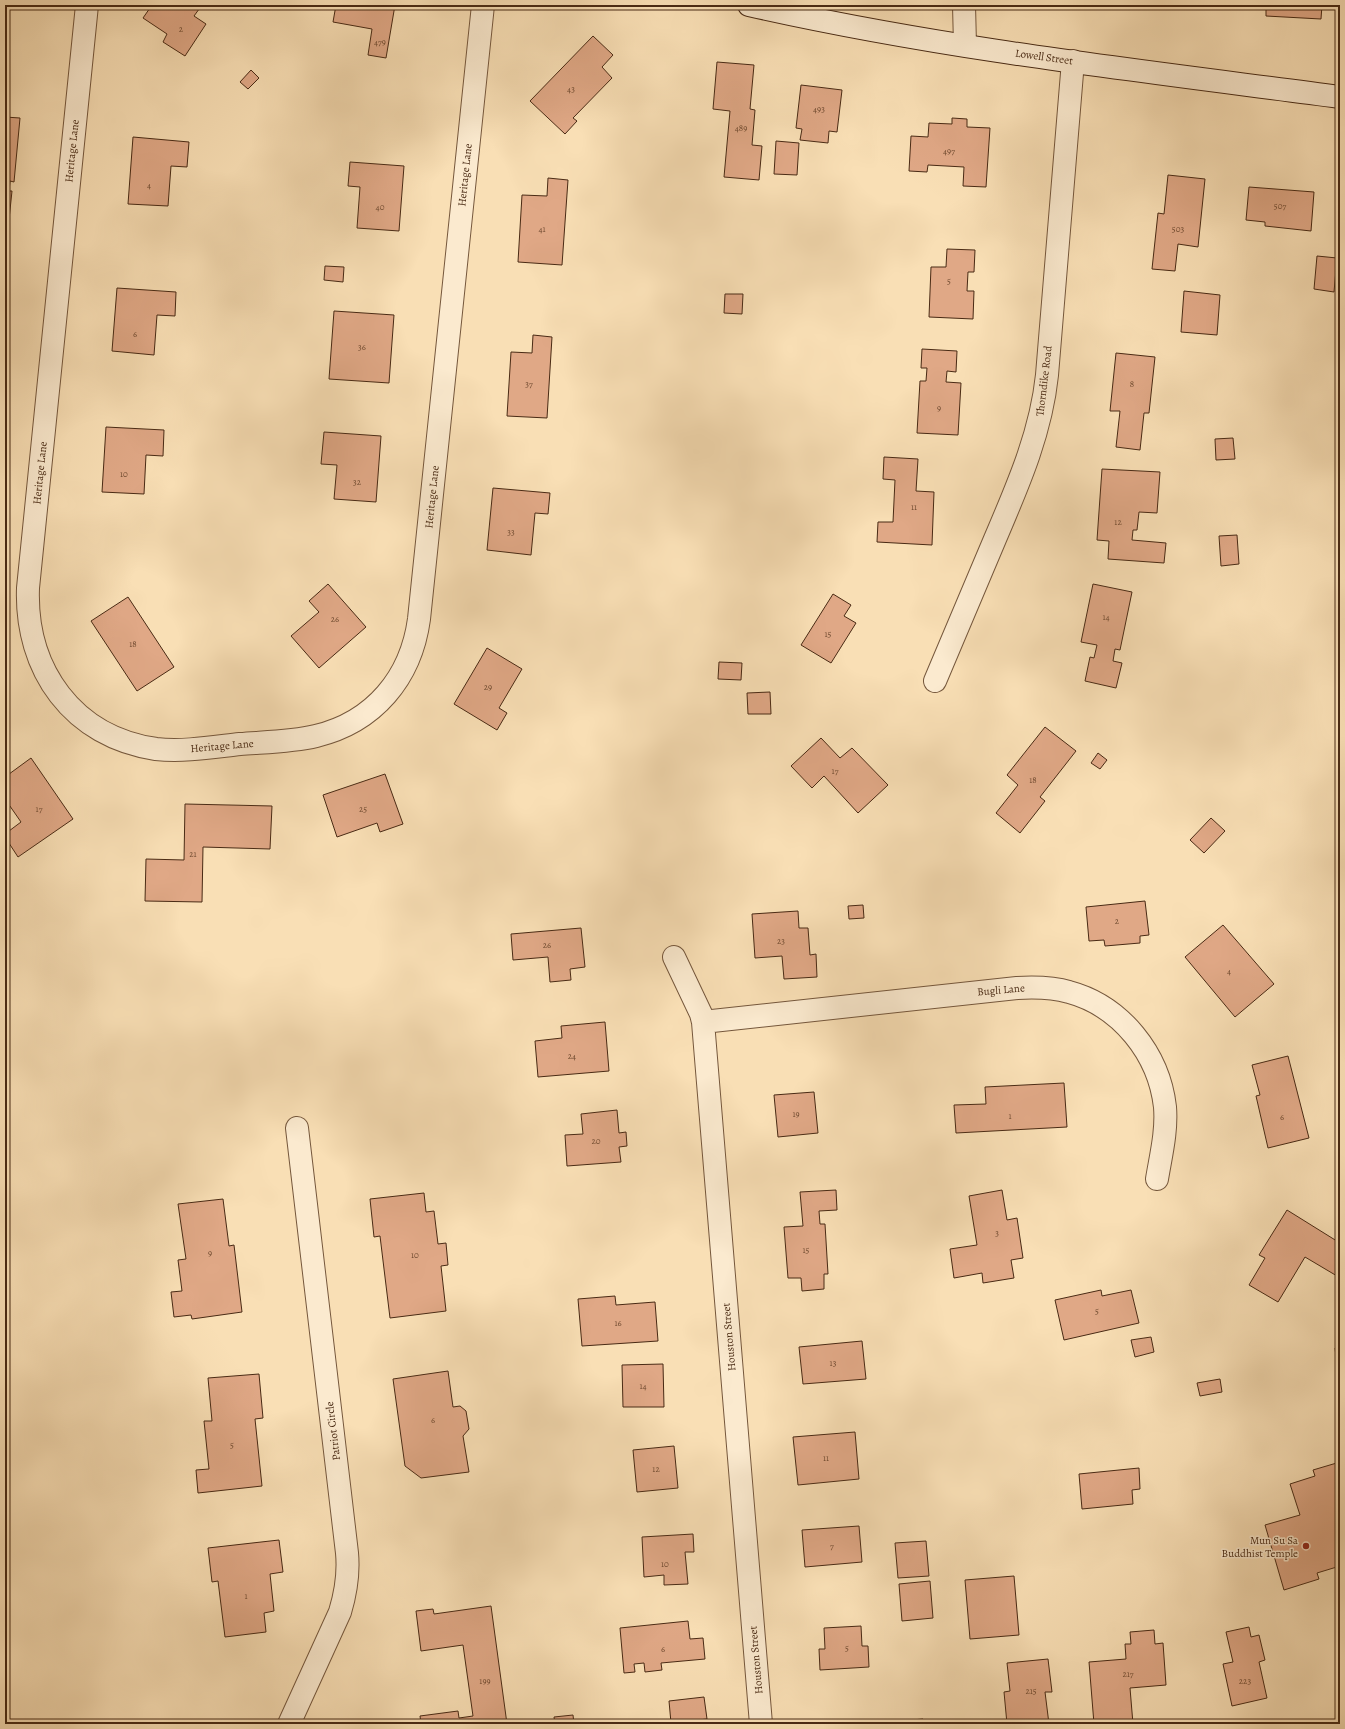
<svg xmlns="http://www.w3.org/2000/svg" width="1345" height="1729" font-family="Alegreya,serif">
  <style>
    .building { fill: #e0a886; stroke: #492a14 }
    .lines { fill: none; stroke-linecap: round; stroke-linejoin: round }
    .street-casing { stroke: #75573c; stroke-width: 24 }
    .secondary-casing { stroke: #492a14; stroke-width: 24 }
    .street { stroke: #fbeacf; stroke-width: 22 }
    .secondary { stroke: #fbeacf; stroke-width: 22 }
    .poi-dot { fill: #8f2418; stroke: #fbeacf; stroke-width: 1.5 }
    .labels { text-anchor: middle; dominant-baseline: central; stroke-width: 3; stroke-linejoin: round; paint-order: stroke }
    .number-label { font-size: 9px; fill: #6f4a30 }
    .street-label { font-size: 11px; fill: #492a14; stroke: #fbeacf }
    .poi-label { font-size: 11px; fill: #492a14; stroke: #fbeacf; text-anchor: end }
  </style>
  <rect width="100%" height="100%" fill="#f9dfb5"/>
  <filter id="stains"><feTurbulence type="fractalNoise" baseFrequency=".005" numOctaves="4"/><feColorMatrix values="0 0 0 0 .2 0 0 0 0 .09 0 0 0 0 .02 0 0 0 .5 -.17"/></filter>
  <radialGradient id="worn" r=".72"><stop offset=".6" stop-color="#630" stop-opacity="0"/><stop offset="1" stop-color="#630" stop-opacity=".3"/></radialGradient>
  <path class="building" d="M152,5H202L194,16L206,24L185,56L163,42L167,34L143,18Z
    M336,5H395L386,58L368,55L372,29L333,22Z
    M1266,5H1322L1321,19L1266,16Z
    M593,36L613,55L602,67L612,78L573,118L577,121L565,134L530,101Z
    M717,62L754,65L750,109L755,110L752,145L762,146L759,180L724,177L730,111L713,109Z
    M251,70L259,78L248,89L240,82Z
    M801,85L842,90L837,132L829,131L828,143L800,140L802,129L796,128Z
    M5,117L20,118L14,182L10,181L9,191H12L8,229H5Z
    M952,118L967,119V127L990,128L986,187L963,186L964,167L928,165L927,172L909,171L911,136L928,137L929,123L952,124Z
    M133,137L189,142L187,167L171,166L168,206L128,204Z
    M776,141L799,143L797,175L774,174Z
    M350,162L404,166L399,231L357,228L360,187L348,186Z
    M1168,175L1205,179L1198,247L1178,244L1175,271L1152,269L1158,213L1164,214Z
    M548,178L568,180L562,265L518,262L522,195L547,196Z
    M1249,187L1314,192L1311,231L1265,226V222L1246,220Z
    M947,249L975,250L974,272H968L967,291H974L973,319L929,317L931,267H946Z
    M1317,256L1337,258L1334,292L1314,289Z
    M325,266L344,267L343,282L324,280Z
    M117,288L176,292L175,316L157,315L154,355L112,351Z
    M1184,291L1220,295L1217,335L1181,332Z
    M725,294H743L742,314L724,313Z
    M334,311L394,315L389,383L329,379Z
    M533,335L552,337L547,418L507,416L511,352L532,353Z
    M922,349L957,351L956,372L947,371L946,382L961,383L958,435L917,433L920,381H926L927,368H921Z
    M1116,353L1155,357L1149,413H1144L1140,450L1116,447L1120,411H1110Z
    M106,427L164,430L163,456L146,455L144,494L102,492Z
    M324,432L381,436L376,502L334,499L337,465L321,464Z
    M1233,438L1235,459L1216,460L1215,439Z
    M884,457L918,459L916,491L934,492L932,545L877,542L878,522H893L895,480L883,479Z
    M1102,469L1160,472L1157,513L1139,512L1137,530H1133L1132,540L1166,543L1164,563L1108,559L1109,541L1097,540Z
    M493,488L550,493L548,514L535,513L531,555L487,550Z
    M1237,535L1239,564L1221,566L1219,536Z
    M328,584L366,627L319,668L291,636L319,612L309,601Z
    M1093,584L1132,592L1120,650L1115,649L1113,661L1122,663L1116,688L1085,681L1090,657L1094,658L1097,645L1081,642Z
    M833,594L851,605L844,616L856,623L831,663L801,645Z
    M128,597L174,667L137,691L91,621Z
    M487,648L522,669L499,708L507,713L497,730L454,704Z
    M719,662L742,663L741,680L718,679Z
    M770,692L771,714H748L747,693Z
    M1045,727L1076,751L1040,797L1045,801L1020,833L996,813L1018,785L1007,775Z
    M821,738L840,758L852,748L888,785L858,813L824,776L812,788L791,766Z
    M1098,753L1107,760L1100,769L1091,763Z
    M31,758L73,819L18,857L5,837V834L21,822L5,799V777Z
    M385,774L403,824L380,832L377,823L337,837L323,795Z
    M185,804L272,806L270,849L203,847L202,902L145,901L146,859L184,860Z
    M1211,818L1225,831L1204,853L1190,840Z
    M1145,901L1149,935L1140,936V943L1105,946L1104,940L1089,941L1086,907Z
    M863,905L864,918L849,919L848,906Z
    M798,911L799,928H808L810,955L816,954L817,977L784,979L782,956L755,958L752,914Z
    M1223,925L1274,984L1235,1017L1185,957Z
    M581,928L585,967L570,969L571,980L550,982L548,957L513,960L511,934Z
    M605,1022L609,1071L538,1077L535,1041L562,1038L561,1026Z
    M1288,1056L1309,1138L1268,1148L1256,1096L1260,1095L1252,1065Z
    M1064,1083L1067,1127L956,1133L954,1105L986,1104L985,1087Z
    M814,1092L818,1133L778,1137L774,1095Z
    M617,1110L619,1133L626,1132L627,1146L619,1147L621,1162L567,1166L565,1135L583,1134L581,1114Z
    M836,1190L837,1210L819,1211L820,1224H825L828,1274H824V1289L802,1291L801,1278H788L784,1227L803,1226L800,1192Z
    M1002,1190L1007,1220L1017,1218L1023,1258L1011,1260L1014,1278L983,1283L982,1273L954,1278L950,1249L977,1245L969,1196Z
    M424,1193L426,1212L434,1211L438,1244L446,1243L448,1265L441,1266L446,1311L390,1318L380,1236L374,1237L370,1199Z
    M223,1199L229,1246L234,1245L242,1312L192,1319L191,1315L174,1317L171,1292L182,1291L178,1260L186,1259L178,1204Z
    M1287,1210L1340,1243V1270L1337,1276L1305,1257L1278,1302L1249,1285L1265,1258L1259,1255Z
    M1101,1290L1102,1296L1131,1290L1139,1323L1064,1340L1055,1300Z
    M615,1296L616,1305L655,1302L658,1341L582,1346L578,1299Z
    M1151,1337L1154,1352L1135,1357L1131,1340Z
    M862,1341L866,1379L803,1384L799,1347Z
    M1335,1348H1340V1382H1339Z
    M663,1364L664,1407H623L622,1365Z
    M448,1371L453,1407L460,1406L466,1411L469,1429L463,1436L469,1472L421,1478L405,1466L393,1379Z
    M259,1374L263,1418L255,1419L262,1486L198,1493L196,1470L209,1469L204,1421H212L208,1378Z
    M1220,1379L1222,1392L1200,1396L1197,1383Z
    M855,1432L859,1479L798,1485L793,1437Z
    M674,1446L678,1488L637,1492L633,1450Z
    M1340,1462V1566L1317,1573L1319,1579L1284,1590L1265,1525L1300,1515L1290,1484L1315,1476L1313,1470Z
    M1139,1468L1140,1489L1132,1490L1133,1504L1082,1509L1079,1474Z
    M859,1526L862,1562L805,1567L802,1530Z
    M693,1534L694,1552H685L688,1584L664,1585V1575L644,1577L642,1537Z
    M279,1540L283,1572L270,1574L274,1611L264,1613L266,1632L225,1637L218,1581L212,1582L208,1548Z
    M926,1541L929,1576L898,1578L895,1543Z
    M1014,1576L1019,1635L970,1639L965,1580Z
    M930,1581L933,1618L902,1621L899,1584Z
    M491,1606L507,1724H421L420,1716L458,1711L459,1718L473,1716L463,1645L421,1651L416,1611L433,1609L434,1614Z
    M688,1621L690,1639L703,1638L705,1659L661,1663L662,1670L645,1672L644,1663L634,1664L635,1672L624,1673L620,1628Z
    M861,1626L862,1646H868L869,1667L820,1670L819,1649H825L824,1628Z
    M1249,1627L1251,1637L1259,1635L1265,1660L1259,1662L1267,1698L1232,1706L1223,1664L1233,1662L1226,1632Z
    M1154,1630L1155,1644L1163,1643L1166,1685L1130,1688L1133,1724H1094L1089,1662L1126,1659L1125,1644H1131L1130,1632Z
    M1048,1659L1052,1692H1045L1049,1724H1007L1004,1692L1010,1691L1007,1663Z
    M704,1697L707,1719L671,1723L669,1701Z
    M573,1715L574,1724H555L554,1717Z
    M923,1719V1724H901L900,1721Z"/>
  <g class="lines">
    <defs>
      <path id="street" d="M87,5L28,588C25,670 73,737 156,749C184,752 213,747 240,744C265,742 291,742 316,736C374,722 411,678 419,619L483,5
        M964,5L965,45
        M935,681C955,633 975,586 995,539C1018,485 1041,433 1047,375L1073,61
        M674,957L701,1014L703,1022L761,1724
        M703,1022L1017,988C1035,987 1052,987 1069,992C1121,1006 1159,1054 1165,1107C1167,1131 1161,1155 1157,1179
        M289,1724L340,1612C346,1592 349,1574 347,1553L297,1128"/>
      <path id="secondary" d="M749,5C943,49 1143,71 1340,97"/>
    </defs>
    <use href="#street" class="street-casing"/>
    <use href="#secondary" class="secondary-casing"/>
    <use href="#street" class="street"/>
    <use href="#secondary" class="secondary"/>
  </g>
  <circle class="poi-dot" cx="1306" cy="1546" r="4"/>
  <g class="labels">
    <g class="number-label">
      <text x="181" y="29">2</text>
      <text x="380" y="42">479</text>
      <text x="571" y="89">43</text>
      <text x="819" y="109">493</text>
      <text x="741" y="128">489</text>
      <text x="949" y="151">497</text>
      <text x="149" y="185">4</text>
      <text x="1280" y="206">507</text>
      <text x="380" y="207">40</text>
      <text x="542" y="229">41</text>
      <text x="1178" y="229">503</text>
      <text x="949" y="281">5</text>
      <text x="135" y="334">6</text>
      <text x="362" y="347">36</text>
      <text x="529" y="384">37</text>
      <text x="1132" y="384">8</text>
      <text x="939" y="408">9</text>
      <text x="124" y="474">10</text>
      <text x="357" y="482">32</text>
      <text x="914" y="507">11</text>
      <text x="1118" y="522">12</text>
      <text x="511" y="532">33</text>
      <text x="1106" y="617">14</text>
      <text x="335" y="619">26</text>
      <text x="828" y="634">15</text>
      <text x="133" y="644">18</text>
      <text x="488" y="687">29</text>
      <text x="835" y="771">17</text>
      <text x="1033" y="780">18</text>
      <text x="39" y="809">17</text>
      <text x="363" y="809">25</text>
      <text x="193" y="854">21</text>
      <text x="1117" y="921">2</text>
      <text x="781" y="941">23</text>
      <text x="547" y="945">26</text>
      <text x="1229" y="971">4</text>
      <text x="572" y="1056">24</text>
      <text x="796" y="1114">19</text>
      <text x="1010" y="1116">1</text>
      <text x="1282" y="1117">6</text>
      <text x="596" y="1141">20</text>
      <text x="997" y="1233">3</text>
      <text x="806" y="1250">15</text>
      <text x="210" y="1253">9</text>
      <text x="415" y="1255">10</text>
      <text x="1097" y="1311">5</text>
      <text x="618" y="1323">16</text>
      <text x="833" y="1363">13</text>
      <text x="643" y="1386">14</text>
      <text x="433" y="1420">6</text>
      <text x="232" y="1445">5</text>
      <text x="826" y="1458">11</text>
      <text x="656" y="1469">12</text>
      <text x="832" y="1546">7</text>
      <text x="665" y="1564">10</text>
      <text x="246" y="1596">1</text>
      <text x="847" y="1648">5</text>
      <text x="663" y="1649">6</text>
      <text x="1128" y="1674">217</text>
      <text x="485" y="1681">199</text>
      <text x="1245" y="1681">223</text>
      <text x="1031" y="1691">215</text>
    </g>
    <g class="street-label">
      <text transform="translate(1044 57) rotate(8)">Lowell Street</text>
      <text transform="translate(72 151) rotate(-84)">Heritage Lane</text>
      <text transform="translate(465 175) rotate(-84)">Heritage Lane</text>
      <text transform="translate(1044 381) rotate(-83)">Thorndike Road</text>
      <text transform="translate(40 473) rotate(-84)">Heritage Lane</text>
      <text transform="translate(432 497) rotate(-84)">Heritage Lane</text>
      <text transform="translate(222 746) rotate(-5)">Heritage Lane</text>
      <text transform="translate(1001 990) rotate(-5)">Bugli Lane</text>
      <text transform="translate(729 1337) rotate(-95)">Houston Street</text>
      <text transform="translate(333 1431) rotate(-97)">Patriot Circle</text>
      <text transform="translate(756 1660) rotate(-95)">Houston Street</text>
    </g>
    <g class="poi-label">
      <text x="1298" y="1540">Mun Su Sa<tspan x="1298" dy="13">Buddhist Temple</tspan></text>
    </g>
  </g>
  <rect width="1345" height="1729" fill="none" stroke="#f9dfb5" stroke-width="20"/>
  <rect x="6" y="6" width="1333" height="1717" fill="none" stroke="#492a14" stroke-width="2"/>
  <rect x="10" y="10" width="1325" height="1709" fill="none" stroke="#492a14"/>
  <rect width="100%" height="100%" filter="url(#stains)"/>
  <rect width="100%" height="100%" fill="url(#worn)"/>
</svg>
